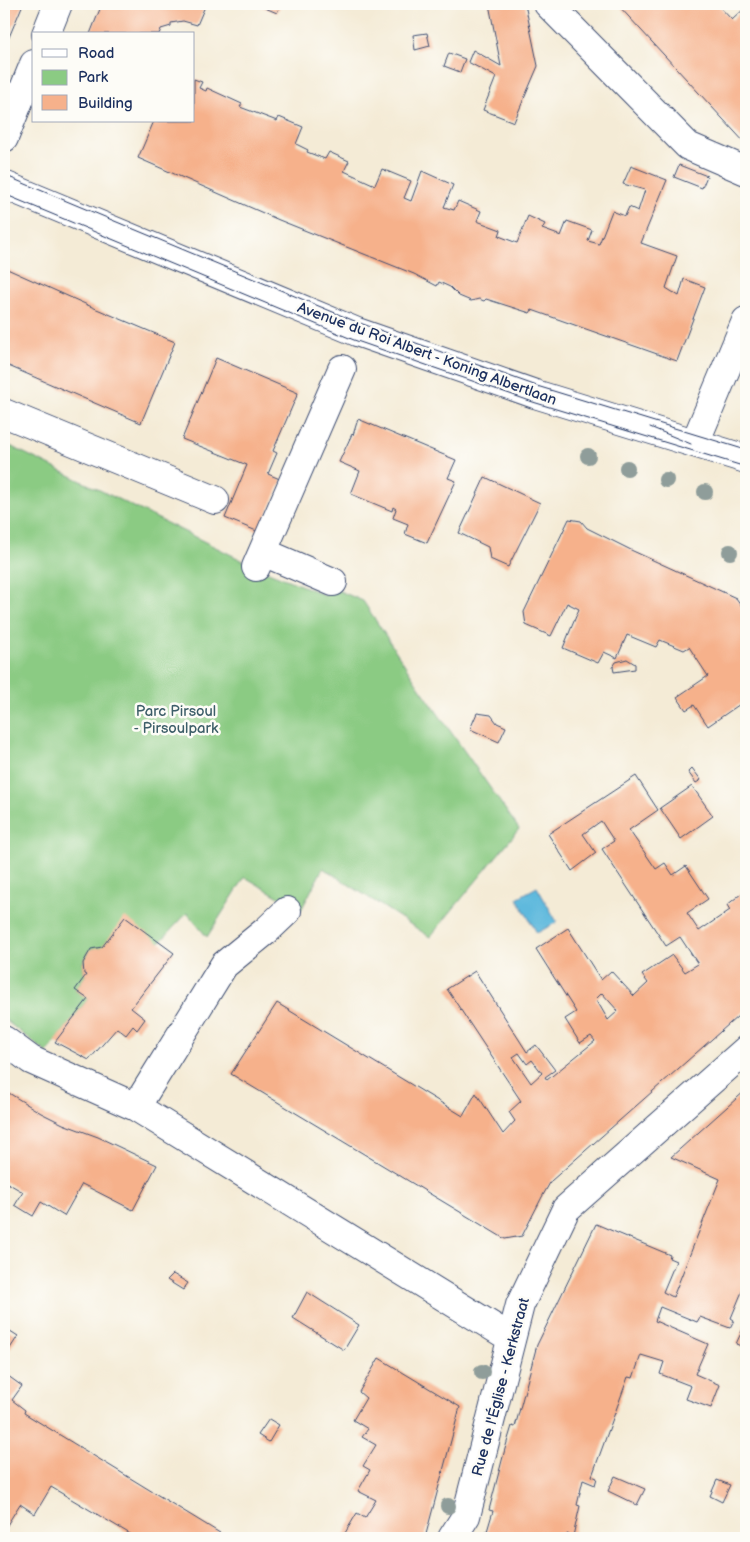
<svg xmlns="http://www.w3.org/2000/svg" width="750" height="1542" font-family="'Balsamiq Sans',sans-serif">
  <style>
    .green { fill: #8bcb83; stroke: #537d70 }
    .water { fill: #5fb9dd; stroke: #3d749e }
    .building { fill: #f6b18b; fill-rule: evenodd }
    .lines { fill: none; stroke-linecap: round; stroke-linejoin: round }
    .minor-casing { stroke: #3c4b70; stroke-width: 30 }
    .minor { stroke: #fff; stroke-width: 28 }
    .tram { stroke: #1b2f5e; stroke-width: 1 }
    .tree { fill: #8f9d9a }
    .labels { text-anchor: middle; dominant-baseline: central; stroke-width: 5; stroke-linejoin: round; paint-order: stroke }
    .street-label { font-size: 15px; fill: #1b2f5e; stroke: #fdfcf7 }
    .park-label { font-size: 15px; fill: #3d5e69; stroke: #fdfcf7 }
  </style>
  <rect width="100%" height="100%" fill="#fdfcf7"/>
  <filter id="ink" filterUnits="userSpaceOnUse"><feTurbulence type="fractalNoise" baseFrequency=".02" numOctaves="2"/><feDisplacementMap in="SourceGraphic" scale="10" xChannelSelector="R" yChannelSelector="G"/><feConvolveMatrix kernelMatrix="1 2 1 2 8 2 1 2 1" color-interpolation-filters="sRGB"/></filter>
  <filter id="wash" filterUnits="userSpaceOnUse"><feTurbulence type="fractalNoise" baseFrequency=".0096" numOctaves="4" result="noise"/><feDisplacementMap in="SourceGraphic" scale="20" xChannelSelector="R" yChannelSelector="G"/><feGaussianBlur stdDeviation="1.12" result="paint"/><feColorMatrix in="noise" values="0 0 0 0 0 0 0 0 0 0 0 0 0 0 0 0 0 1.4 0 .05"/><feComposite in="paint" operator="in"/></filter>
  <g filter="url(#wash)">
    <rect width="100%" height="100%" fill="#f4ebd6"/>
    <path class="green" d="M4,443L256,567L325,595L330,587L363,601L418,685L519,829L430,937L323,868L301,910L245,877L207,937L187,913L159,943L91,949L83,962L84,973L86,975L75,990L88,999L47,1053L4,1019Z"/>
    <path class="water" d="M537,887L557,922L537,933L517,898Z"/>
    <g id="blocks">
      <path class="building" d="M4,4H23L4,49Z
        M102,4H206L197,25L183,21L171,23V26L161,29L159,34H90Z
        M256,4H281L277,13Z
        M489,4H525L538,66L514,122L483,110L496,77L468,62L473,50L501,66Z
        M617,4H717L732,20L746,7V144Z
        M427,33L430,46L415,50L413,35Z
        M449,53L465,59L460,72L444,66Z
        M194,79L202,82L199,88L206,91L207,88L242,104L240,107L277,121L279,117L303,127L296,144L308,150L307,152L325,159L329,152L349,161L344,171L375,185L382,169L411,181L404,198L411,201L422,171L453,185L444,207L454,210L458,201L481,211L477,221L501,230L499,236L517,243L528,216L545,224L542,229L561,236L567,221L592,230L588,241L599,244L612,211L625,216L629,207L638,211L645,190L623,184L631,166L667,180L641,243L677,256L666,288L679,296L684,279L705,287L677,361L532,310L530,313L486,299L484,301L479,299L471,301L459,296L450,287L439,282L437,286L414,274L279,220L138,158L154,121H194Z
        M679,165L707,176L702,188L674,177Z
        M5,268L92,307L175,342L141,423L4,364V271Z
        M216,358L298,393L273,451L277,453L268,474L282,480L259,532L225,518L247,465L182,439Z
        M358,419L456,460L448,478L456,481L427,543L405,534L408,524L393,518L396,509L393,507L392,511L351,494L360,471L339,462L352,434L353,435Z
        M485,477L540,503L508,567L490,559L488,547L459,533Z
        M569,519L581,521L587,528L633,551L736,598L746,612V700L708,726L694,705L686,710L677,697L708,676L689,647L684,650L660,640L656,647L627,635L617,658L604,652L598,663L563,648L579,609L567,603L551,636L526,625L524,612Z
        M627,659L635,664V669L614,672L613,667L616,662Z
        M477,713L491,715L497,723L506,727L499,742L470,729Z
        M692,768L701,780L696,783L688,772Z
        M636,776L658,810L629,830L656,869L665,863L673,875L686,866L708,899L687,913L699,931L730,910L727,905L746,890V1009L551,1181L542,1197L522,1236L505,1239L231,1074L277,1003L463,1116L476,1093L503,1134L515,1121L509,1112L521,1101L447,989L475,971L527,1052L536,1045L555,1070L545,1077L547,1080L595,1041L591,1036L580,1043L565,1019L576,1012L536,949L568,928L601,980L611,971L634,996L648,983L642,975L672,955L685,972L698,964L680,937L666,946L602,849L614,841L601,821L583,834L596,853L572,871L548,834ZM602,993L618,1011L608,1020L596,999ZM519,1053L527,1064L532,1060L542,1073L531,1083L513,1057Z
        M692,786L713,816L681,839L660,808Z
        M125,917L174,953L131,1008L145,1019L137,1030L133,1026L126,1035L117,1028L89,1060L55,1042L88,999L75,990L86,975L84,974L83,963L91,949L102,947Z
        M4,1090L41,1113L63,1124L98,1137L157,1165L133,1210L82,1184L64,1216L41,1202L33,1216L15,1205L23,1192L4,1181Z
        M746,1090V1188L745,1189L746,1190V1282L731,1318L734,1320L730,1328L700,1317L697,1322L660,1307L655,1321L708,1344L695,1374L720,1385L711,1408L686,1399L691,1386L660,1374L664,1362L641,1355L633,1378L628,1377L592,1476L597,1478L595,1485L583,1480L577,1505L580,1506L573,1536L567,1534L566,1538H485L493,1511L489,1510L505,1449L512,1426L515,1427L537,1345L596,1224L670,1255L669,1258L676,1261L663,1292L673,1297L720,1179L671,1157Z
        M173,1274L188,1283L183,1290L167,1280Z
        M307,1292L359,1325L344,1350L293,1318Z
        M746,1322V1348L736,1344Z
        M4,1327L18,1336L9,1350L4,1347Z
        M379,1358L460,1407L425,1538H342L357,1513L365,1518L376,1500L358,1491L370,1470L363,1466L376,1445L362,1437L368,1429L353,1420L366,1398L359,1392Z
        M4,1373L22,1386L12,1400L25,1410L24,1413L228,1538H137L51,1487L35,1514L20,1504L4,1530Z
        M269,1419L279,1425L269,1442L258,1435Z
        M615,1476L645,1489L637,1505L608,1491Z
        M717,1480L730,1485L722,1502L710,1496Z"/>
    </g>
  </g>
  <g filter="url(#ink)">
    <use href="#blocks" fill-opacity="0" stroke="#3c4b70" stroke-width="1"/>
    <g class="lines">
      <defs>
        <path id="minor" d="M548,4L688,146L746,171
          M46,34L58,4
          M4,138L34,64
          M4,185L357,332L535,394L746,459
          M4,413L215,500
          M695,443L746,321
          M263,552L333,582
          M256,567L342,369
          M4,1040L31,1060L136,1107L511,1338
          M136,1107L224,965L267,930L287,911
          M452,1538L466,1516L520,1305L566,1209L746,1050"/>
      </defs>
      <use href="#minor" class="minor-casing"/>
      <use href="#minor" class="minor"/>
      <path class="tram" d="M4,175L357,322L537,386L746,450
        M4,194L354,340L533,402L746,467
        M650,427L691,444"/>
    </g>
    <g class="tree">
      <circle cx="588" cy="456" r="8"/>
      <circle cx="627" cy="468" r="8"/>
      <circle cx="666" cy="480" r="8"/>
      <circle cx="705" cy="492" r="8"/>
      <circle cx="730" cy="552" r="8"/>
      <circle cx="482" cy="1372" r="8"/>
      <circle cx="448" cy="1506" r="8"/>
    </g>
  </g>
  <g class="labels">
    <g class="street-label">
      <text transform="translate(427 354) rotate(20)">Avenue du Roi Albert - Koning Albertlaan</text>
      <text transform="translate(501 1387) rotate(-75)">Rue de l'Église - Kerkstraat</text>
    </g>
    <g class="park-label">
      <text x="176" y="711">Parc Pirsoul<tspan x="176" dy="17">- Pirsoulpark</tspan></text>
    </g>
  </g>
  <rect width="750" height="1542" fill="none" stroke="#fdfcf7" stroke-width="20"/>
  <rect x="32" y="32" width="162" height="90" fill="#fdfcf7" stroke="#a3aaba"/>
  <rect x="42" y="49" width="25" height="8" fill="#ffffff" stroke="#a3aaba"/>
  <text x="78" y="58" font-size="15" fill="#1b2f5e">Road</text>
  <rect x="42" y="70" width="25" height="15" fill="#8bcb83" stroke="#a3aaba"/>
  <text x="78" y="82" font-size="15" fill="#1b2f5e">Park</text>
  <rect x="42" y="95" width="25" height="15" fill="#f6b18b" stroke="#a3aaba"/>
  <text x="78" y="108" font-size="15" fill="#1b2f5e">Building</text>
</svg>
